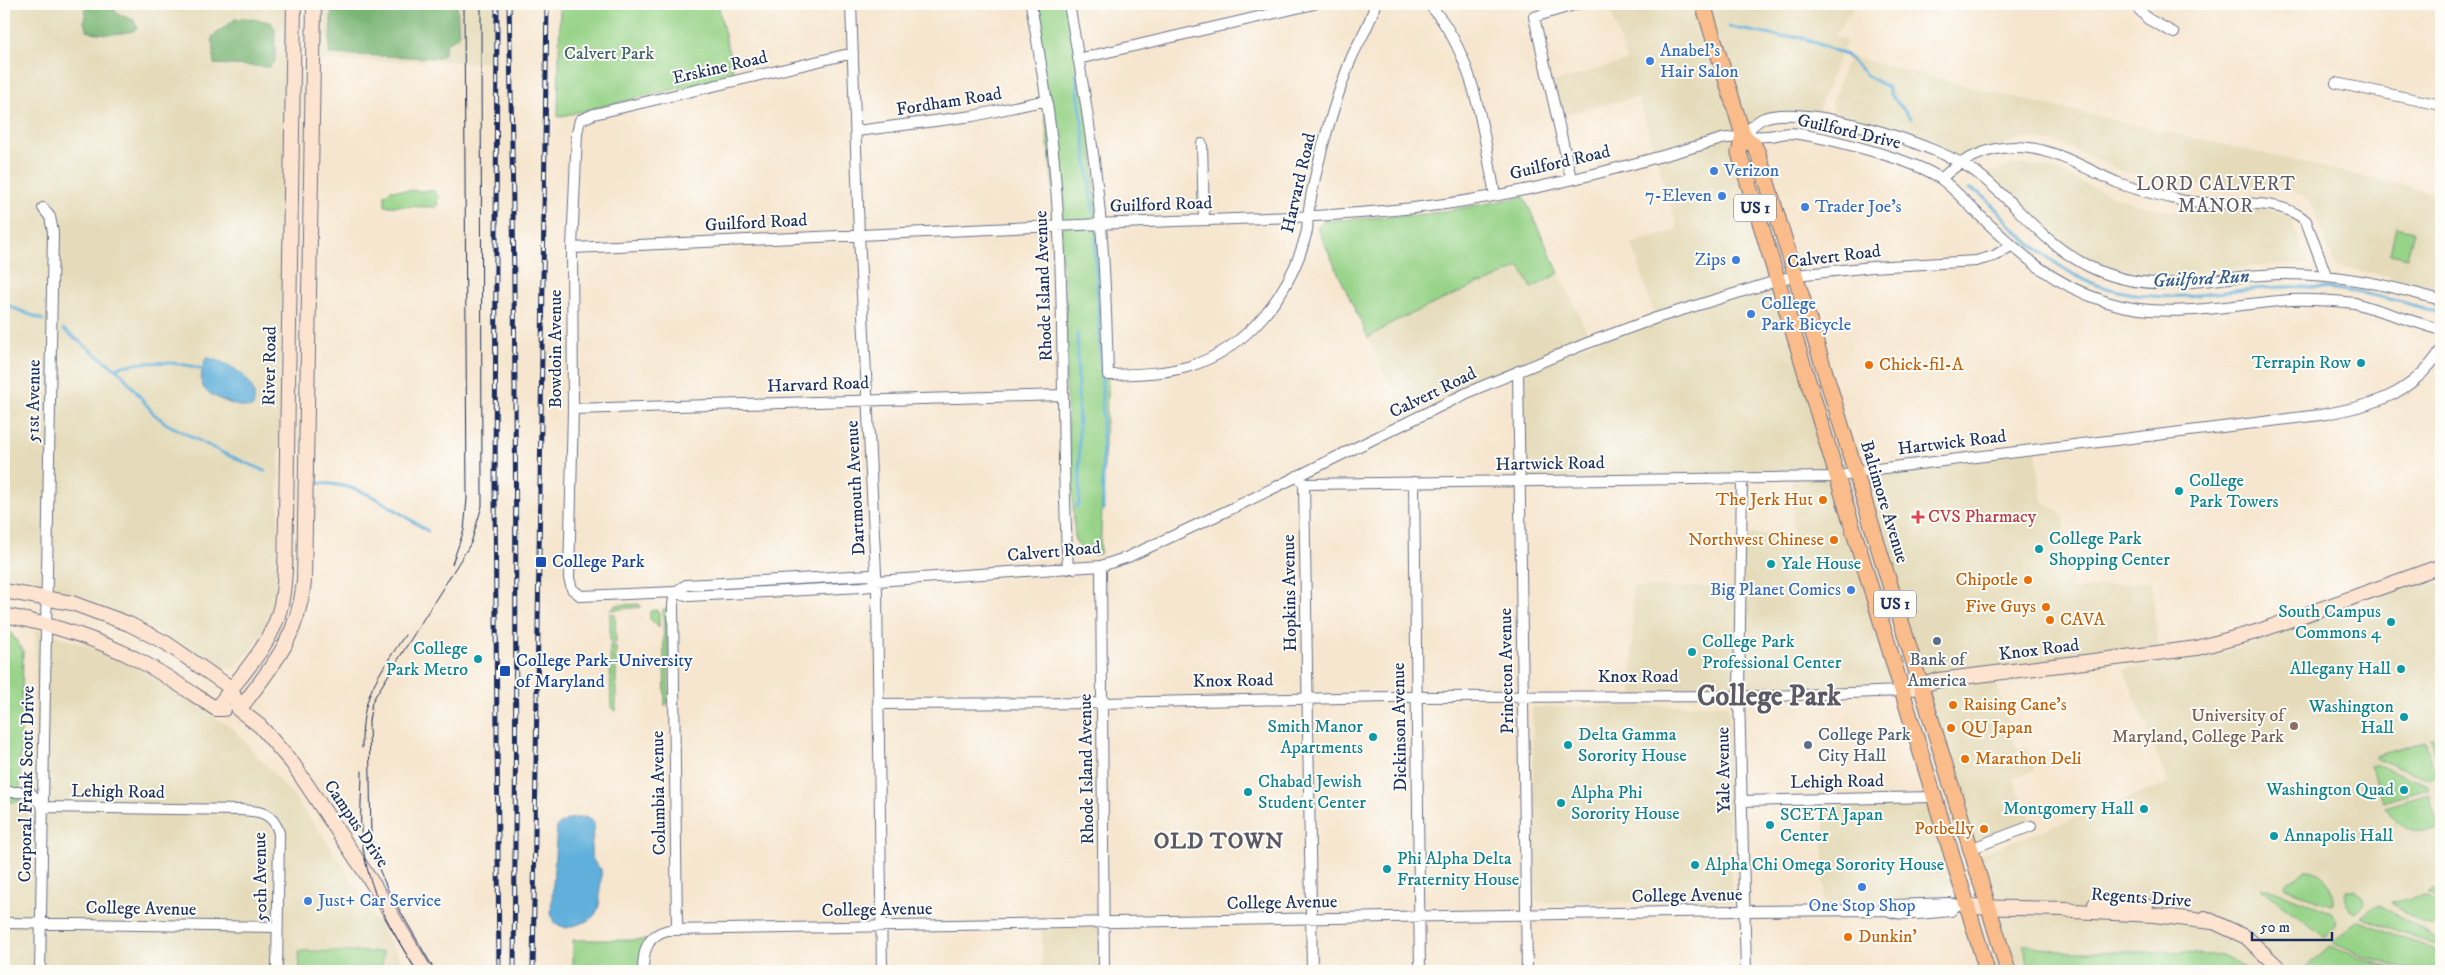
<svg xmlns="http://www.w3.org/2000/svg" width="2445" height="975" font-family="'IM FELL DW Pica',serif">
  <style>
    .built { fill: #e5dbba }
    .green { fill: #97d388; stroke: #598173 }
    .forest { fill: #79b574; stroke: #4a7269 }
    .water { fill: #61b0db; stroke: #3e709c }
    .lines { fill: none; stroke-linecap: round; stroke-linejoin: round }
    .stream { stroke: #61b0db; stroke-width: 3 }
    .street-casing { stroke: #686f86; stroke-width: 12 }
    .secondary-casing { stroke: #686f86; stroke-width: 16 }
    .primary-casing { stroke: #686f86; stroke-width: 17 }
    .street { stroke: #fff; stroke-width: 10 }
    .secondary { stroke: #fde4d0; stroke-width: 14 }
    .primary { stroke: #f9bc8a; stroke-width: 15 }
    .tram { stroke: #1b2f5e; stroke-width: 1 }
    .rail-casing { stroke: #1b2f5e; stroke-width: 5 }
    .rail { stroke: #fdfcf7; stroke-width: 3; stroke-dasharray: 9; stroke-linecap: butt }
    .shop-dot { fill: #3f7fe0; stroke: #fdfcf7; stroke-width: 2 }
    .culture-dot { fill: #0f9aa8; stroke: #fdfcf7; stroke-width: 2 }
    .food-dot { fill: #e8710a; stroke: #fdfcf7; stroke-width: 2 }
    .health-dot { fill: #e0444e; stroke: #fdfcf7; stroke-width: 2 }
    .transit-dot { fill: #1a4fb4; stroke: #fdfcf7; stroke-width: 2 }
    .service-dot { fill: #5c6f8a; stroke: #fdfcf7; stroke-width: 2 }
    .education-dot { fill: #8d6e63; stroke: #fdfcf7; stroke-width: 2 }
    .labels { text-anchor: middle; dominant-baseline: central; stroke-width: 4; stroke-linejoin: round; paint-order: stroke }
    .shield { fill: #fdfcf7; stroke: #5f6c8c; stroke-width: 1 }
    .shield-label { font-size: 16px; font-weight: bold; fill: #1b2f5e }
    .shop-label { font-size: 18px; fill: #366cbe; stroke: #fdfcf7; text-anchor: start }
    .park-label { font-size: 18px; fill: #40606b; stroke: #fdfcf7 }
    .street-label { font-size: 18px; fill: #1b2f5e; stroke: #fdfcf7 }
    .culture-label { font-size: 18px; fill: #0d838f; stroke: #fdfcf7; text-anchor: start }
    .food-label { font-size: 18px; fill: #c56008; stroke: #fdfcf7; text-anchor: start }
    .health-label { font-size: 18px; fill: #be3a42; stroke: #fdfcf7; text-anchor: start }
    .transit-label { font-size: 18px; fill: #164399; stroke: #fdfcf7; text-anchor: start }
    .service-label { font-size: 18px; fill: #4e5e75; stroke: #fdfcf7 }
    .education-label { font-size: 18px; fill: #785e54; stroke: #fdfcf7; text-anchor: end }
    .neighbourhood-label { font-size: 19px; letter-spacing: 1px; fill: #5b5966; stroke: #fdfcf7 }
    .water-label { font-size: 19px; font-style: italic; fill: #345c8a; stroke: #fdfcf7 }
    .district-label { font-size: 22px; font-weight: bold; letter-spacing: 1px; fill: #5b5966; stroke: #fdfcf7 }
    .town-label { font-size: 28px; font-weight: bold; fill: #5b5966; stroke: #fdfcf7 }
  </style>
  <rect width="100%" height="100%" fill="#fdfcf7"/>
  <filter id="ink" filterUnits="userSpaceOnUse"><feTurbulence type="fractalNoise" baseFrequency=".02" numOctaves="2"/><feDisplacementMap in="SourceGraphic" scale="10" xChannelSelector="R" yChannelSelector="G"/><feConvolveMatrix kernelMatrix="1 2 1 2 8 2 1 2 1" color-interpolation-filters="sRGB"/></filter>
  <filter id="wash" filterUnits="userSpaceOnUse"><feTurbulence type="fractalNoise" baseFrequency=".0096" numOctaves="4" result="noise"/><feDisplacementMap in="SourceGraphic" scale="20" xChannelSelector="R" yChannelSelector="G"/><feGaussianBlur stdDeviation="1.12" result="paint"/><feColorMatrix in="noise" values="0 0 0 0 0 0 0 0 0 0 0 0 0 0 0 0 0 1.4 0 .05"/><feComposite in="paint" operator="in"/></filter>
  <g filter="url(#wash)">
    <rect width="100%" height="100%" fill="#f6e6cf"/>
    <path class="built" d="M4,4H287L277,587L272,610L263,632L251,652L232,668L220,670L144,624L54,590L27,577H4Z
      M318,4H494V62L317,61Z
      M1609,4H1855L1835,36L1847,40L1815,117L1765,118L1740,142L1902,691L1633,696L1632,587H1740L1741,534H1793L1792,477L1519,481L1518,371L1655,318L1632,243L1678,230L1638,97L1559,116L1551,83L1626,61Z
      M1849,56L1999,94L2441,194V290L2379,274L2335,267L2312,206L2302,196L2278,184L2188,186L2164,183L2119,170L2064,145L2033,139L2018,140L1961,161L1838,114L1833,109L1832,102Z
      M2011,165H2033L2050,168L2118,198L2158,209L2178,212L2253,209L2275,210L2290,219L2309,264L2257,265L2170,276L2141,274L2103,265L2061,244L1981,176Z
      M1521,267L1532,287L1559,273L1589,336L1485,378L1406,417L1368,338L1389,325V303L1473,282L1483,284Z
      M2036,449L2042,500L2064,517L2072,590L2151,580L2159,654L1994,674L2016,748L2027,746L2035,771L2013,778L2033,827L1970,849L1856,472Z
      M2426,581L2427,586L2441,582V971H1998L1975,887L1977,855L2168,783L2124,669L2212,657Z
      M36,630L110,653L172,688L233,729L290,792L329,844L408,971H4V804H33Z
      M1728,705L1731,902H1535L1532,707Z
      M1932,804L1954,880L1948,895L1944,898L1824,902V806Z
      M1042,922L1105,923L1104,971H1042Z"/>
    <path class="green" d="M560,4H718L734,75L558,117Z
      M1032,4H1069L1092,140L1108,375L1100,554C1086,556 1082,551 1075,540L1066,394V298Z
      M391,190L434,191L438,197L437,207L385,206V194Z
      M1524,197L1559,273L1532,288L1520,267L1483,284L1476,283V285L1393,322L1368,338L1317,227L1324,221L1427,214Z
      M2396,227L2414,231L2407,258L2390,254Z
      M639,604L641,607L610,610L616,605Z
      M663,609H667L668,621L669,699L665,707Z
      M656,610L659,612V628L650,619V611Z
      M610,613L615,614L616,643H610Z
      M4,628L8,629L23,650L20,802H4Z
      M610,645L616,646V711L611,708Z
      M2441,735V772L2431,739Z
      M2425,741L2436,774L2430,779L2377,759L2376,756Z
      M2375,764L2428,785V789L2383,802L2371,765Z
      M2429,794L2440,829C2417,835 2397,829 2385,807Z
      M2306,870C2323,869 2334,888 2333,904L2331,905L2285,888L2286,884Z
      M2268,888L2331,912L2336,918L2335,925L2325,937L2261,889Z
      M2441,889V902L2427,893Z
      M2346,890H2354L2363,897C2365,904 2362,910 2355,912L2348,907L2344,897Z
      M2423,895L2441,906V928L2423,923L2391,903Z
      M2380,905L2441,941V947L2361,917L2375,906Z
      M2357,920L2441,952V971H2412L2366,957L2332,943Z
      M573,940H650L643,971H573Z
      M2023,944L2066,952H2171L2222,956L2253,971H2030Z
      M2329,946L2398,971H2303Z
      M299,951L383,952L382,971H300Z"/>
    <path class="forest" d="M86,4H112L117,14L134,20L137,27L134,31C120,34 99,36 87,30L84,22Z
      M332,4H457L459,36L447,43L443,55L439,58L329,54Z
      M246,18L271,22L275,29V61L269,67L214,64L212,37L235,19Z"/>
    <path class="water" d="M207,358C229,361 261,381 253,407C245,411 207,396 203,387C199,378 203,369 205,360Z
      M585,817L594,822C595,841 583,855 601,869C602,877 600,884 600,893C600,920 589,921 566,928L554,923L551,913L557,826L569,819Z"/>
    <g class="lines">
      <path class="stream" d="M1729,27L1782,37L1798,36L1846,55L1870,78L1888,87L1890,94L1911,118
        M1076,73L1093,212
        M1969,189C1985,191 2003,219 2016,231C2040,252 2066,274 2097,285C2166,309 2216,289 2284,287C2337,285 2387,297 2437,312
        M1097,235L1095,253L1102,381L1103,510
        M4,304L43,320
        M63,329L121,373L154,414L167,424L223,453L265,471
        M115,368C143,360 175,361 203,369
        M319,483C365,484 391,508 428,531
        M1076,507L1079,503L1080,487L1077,333"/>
    </g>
  </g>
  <g filter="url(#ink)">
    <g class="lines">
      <defs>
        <path id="street" d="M851,4L859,235L877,593L882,971
          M1031,4C1041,65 1052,125 1056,187C1066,314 1060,442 1068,569
          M1069,4C1077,49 1085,94 1091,139C1103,217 1106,296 1108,375C1135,374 1161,374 1187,367C1249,349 1292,291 1307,231C1308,226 1307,221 1308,216C1311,193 1317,168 1323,145C1331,116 1340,87 1351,59C1359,40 1371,24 1375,4
          M1429,4C1475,54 1483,130 1495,195
          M2134,4L2148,19L2174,33
          M853,53L594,114L580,120L577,133L572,248L573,409L569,578L572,589L581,596L675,592L689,596L862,587L870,586L876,581L1101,566L1128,557L1233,508L1471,391L1585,344L1656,318L1796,275L1872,267L1976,261L1994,256L2011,246
          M1078,59L1314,4
          M2336,83L2441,105
          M857,131L973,116L1047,100
          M1743,135C1749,130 1756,121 1764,118C1807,103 1940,145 1977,173C2018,204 2041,243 2090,267C2156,299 2217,274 2285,274C2342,274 2386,285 2441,300
          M1202,144L1204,219
          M1571,178L1534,17L1577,4
          M1941,179C1961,159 1988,147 2016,147C2052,147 2084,168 2116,182C2138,191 2162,196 2185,201C2223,208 2277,194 2306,221L2326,275
          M572,248C741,240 910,233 1078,225C1200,218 1323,221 1445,204C1538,191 1632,165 1722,139C1739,136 1751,137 1767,136C1775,136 1782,133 1790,133C1822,136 1917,160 1941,179C1953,188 1964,200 1974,210C2016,250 2050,284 2107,302C2167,321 2230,304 2291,300C2312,299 2335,301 2355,303L2441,330
          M1518,371L1527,971
          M573,409L1063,395
          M1297,476L1304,484L1837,477L1869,470L2320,415C2371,406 2411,396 2441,350
          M1742,478L1739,695L1746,971
          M1414,482L1420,971
          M1304,484L1312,971
          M1101,566L1104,971
          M675,592L673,605L677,930
          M675,592L686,585L870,575L876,581
          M878,704L1102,703L1390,697L1772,696L1902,691
          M4,792H30L43,807L240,810C259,811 273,812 279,833L277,971
          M1741,801L1934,797
          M1970,849L2031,826
          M1887,910L1894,905L1949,903L1962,906
          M4,923L277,927
          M40,971L53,232L50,217L43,208
          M643,971C643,951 647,935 668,930L1732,911L1887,910C1901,918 1934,912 1951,911L1956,905"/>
        <path id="secondary" d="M4,591L72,603L129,624L166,643L231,688L239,710L260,726L293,764L375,887L425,971
          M4,615C49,624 96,638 138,660C165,674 190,692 216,709H224
          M1902,691L1939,680L2197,648L2256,632L2441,566
          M216,709C238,678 271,646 280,609C287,579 285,547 286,517L294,4
          M239,710C273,665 297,640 304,582L314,4
          M2095,904L2146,906
          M1968,907L2067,909L2073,911L2154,915L2212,922
          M2205,918L2246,937L2282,971"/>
        <path id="primary" d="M1703,4L1743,135L1754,145L1758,153L2008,971
          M1743,135L1739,153L1987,971"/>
      </defs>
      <use href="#street" class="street-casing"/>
      <use href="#secondary" class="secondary-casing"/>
      <use href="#primary" class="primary-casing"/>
      <use href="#street" class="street"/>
      <use href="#secondary" class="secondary"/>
      <use href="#primary" class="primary"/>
      <path class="tram" d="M452,564L464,530L467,499L464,4
        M362,748C361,695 377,677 405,635
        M362,771C362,794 359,818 362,840C367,888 391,931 417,971
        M435,971L388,890L376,862L371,837L369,721L372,702L376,695L471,543L482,506L481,4"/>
      <defs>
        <path id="rail" d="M497,4L495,494L499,971
          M509,4C517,326 517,649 514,971
          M533,971L547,4"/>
      </defs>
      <use href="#rail" class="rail-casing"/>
      <use href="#rail" class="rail"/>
    </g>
  </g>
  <g class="shop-dot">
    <circle cx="1650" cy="61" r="5"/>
    <circle cx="1714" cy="171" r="5"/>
    <circle cx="1722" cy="196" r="5"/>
    <circle cx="1805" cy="207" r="5"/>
    <circle cx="1736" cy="260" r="5"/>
    <circle cx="1751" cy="314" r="5"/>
    <circle cx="1851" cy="590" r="5"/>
    <circle cx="1862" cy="887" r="5"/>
    <circle cx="308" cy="901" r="5"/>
  </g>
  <g class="culture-dot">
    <circle cx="2361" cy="363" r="5"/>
    <circle cx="2179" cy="491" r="5"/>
    <circle cx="2039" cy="549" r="5"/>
    <circle cx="1771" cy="564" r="5"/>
    <circle cx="2391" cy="622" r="5"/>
    <circle cx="1692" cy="652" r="5"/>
    <circle cx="478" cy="659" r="5"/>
    <circle cx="2401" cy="669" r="5"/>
    <circle cx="2404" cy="717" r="5"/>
    <circle cx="1373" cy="737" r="5"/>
    <circle cx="1568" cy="745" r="5"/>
    <circle cx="2404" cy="790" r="5"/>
    <circle cx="1248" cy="792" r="5"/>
    <circle cx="1561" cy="803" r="5"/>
    <circle cx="2144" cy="809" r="5"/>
    <circle cx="1770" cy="825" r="5"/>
    <circle cx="2274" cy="836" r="5"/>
    <circle cx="1695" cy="865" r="5"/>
    <circle cx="1387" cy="869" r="5"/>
  </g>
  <g class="food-dot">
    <circle cx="1869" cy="365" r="5"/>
    <circle cx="1823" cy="500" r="5"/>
    <circle cx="1834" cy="540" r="5"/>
    <circle cx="2028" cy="580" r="5"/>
    <circle cx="2046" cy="607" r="5"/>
    <circle cx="2050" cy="620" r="5"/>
    <circle cx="1953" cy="705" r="5"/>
    <circle cx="1951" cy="728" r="5"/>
    <circle cx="1965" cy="759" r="5"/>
    <circle cx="1984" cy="829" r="5"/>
    <circle cx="1848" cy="937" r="5"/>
  </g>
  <path class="health-dot" d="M1915.5 509.5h5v5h5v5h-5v5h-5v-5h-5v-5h5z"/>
  <g class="transit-dot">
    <rect x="535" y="556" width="12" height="12" rx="2.5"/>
    <rect x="499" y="665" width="12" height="12" rx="2.5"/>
  </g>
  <g class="service-dot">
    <circle cx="1937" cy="641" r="5"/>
    <circle cx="1808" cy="745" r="5"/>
  </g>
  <circle class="education-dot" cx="2294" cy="726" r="5"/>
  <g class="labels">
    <g class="shield">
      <rect x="1734" y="194.5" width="42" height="27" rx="4"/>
      <rect x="1874" y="590.5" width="42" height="27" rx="4"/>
    </g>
    <g class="shield-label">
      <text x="1755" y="208">US 1</text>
      <text x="1895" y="604">US 1</text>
    </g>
    <g class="shop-label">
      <text x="1660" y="51">Anabel's<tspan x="1660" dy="21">Hair Salon</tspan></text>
      <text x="1724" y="171">Verizon</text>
      <text x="1712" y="196" text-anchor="end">7-Eleven</text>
      <text x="1815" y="207">Trader Joe's</text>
      <text x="1726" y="260" text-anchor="end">Zips</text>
      <text x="1761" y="304">College<tspan x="1761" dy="21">Park Bicycle</tspan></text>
      <text x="1841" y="590" text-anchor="end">Big Planet Comics</text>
      <text x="318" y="901">Just+ Car Service</text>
      <text x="1862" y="906" text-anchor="middle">One Stop Shop</text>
    </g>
    <g class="park-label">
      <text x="609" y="54">Calvert Park</text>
    </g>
    <g class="street-label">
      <text transform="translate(720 68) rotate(-13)">Erskine Road</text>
      <text transform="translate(949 102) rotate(-9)">Fordham Road</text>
      <text transform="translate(1849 132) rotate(13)">Guilford Drive</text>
      <text transform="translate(1560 163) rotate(-13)">Guilford Road</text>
      <text transform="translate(1299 183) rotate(-77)">Harvard Road</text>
      <text transform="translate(1161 205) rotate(-2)">Guilford Road</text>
      <text transform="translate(756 223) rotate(-3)">Guilford Road</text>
      <text transform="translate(1834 257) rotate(-7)">Calvert Road</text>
      <text transform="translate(1044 286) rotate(-92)">Rhode Island Avenue</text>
      <text transform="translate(556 349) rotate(-90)">Bowdoin Avenue</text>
      <text transform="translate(270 366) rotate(-89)">River Road</text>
      <text transform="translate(818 385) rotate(-2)">Harvard Road</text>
      <text transform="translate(1433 393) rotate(-26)">Calvert Road</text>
      <text transform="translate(34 401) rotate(-89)">51st Avenue</text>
      <text transform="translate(1952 443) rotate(-7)">Hartwick Road</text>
      <text transform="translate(1550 464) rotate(-1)">Hartwick Road</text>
      <text transform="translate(856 488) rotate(-93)">Dartmouth Avenue</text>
      <text transform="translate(1884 502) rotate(73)">Baltimore Avenue</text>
      <text transform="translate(1054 552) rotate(-5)">Calvert Road</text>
      <text transform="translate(1290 593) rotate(-91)">Hopkins Avenue</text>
      <text transform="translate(2039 650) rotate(-7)">Knox Road</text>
      <text transform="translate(1507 671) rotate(-91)">Princeton Avenue</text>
      <text x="1638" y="677">Knox Road</text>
      <text transform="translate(1233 681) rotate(-1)">Knox Road</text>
      <text transform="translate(1400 727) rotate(-91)">Dickinson Avenue</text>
      <text transform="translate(1087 769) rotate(-91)">Rhode Island Avenue</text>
      <text transform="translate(1724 770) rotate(-91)">Yale Avenue</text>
      <text transform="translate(1837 782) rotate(-1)">Lehigh Road</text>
      <text transform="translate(27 784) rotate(-89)">Corporal Frank Scott Drive</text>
      <text transform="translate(118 792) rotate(1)">Lehigh Road</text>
      <text transform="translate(659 793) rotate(-91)">Columbia Avenue</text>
      <text transform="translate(356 824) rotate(56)">Campus Drive</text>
      <text transform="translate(261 877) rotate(-91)">50th Avenue</text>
      <text transform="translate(1687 896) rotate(-1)">College Avenue</text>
      <text transform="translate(2141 898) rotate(4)">Regents Drive</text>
      <text transform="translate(1282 903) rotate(-1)">College Avenue</text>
      <text transform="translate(141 909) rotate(1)">College Avenue</text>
      <text transform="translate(877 910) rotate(-1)">College Avenue</text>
    </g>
    <g class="culture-label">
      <text x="2351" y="363" text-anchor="end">Terrapin Row</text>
      <text x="2189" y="481">College<tspan x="2189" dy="21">Park Towers</tspan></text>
      <text x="2049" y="539">College Park<tspan x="2049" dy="21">Shopping Center</tspan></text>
      <text x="1781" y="564">Yale House</text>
      <text x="2381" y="612" text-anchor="end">South Campus<tspan x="2381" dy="21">Commons 4</tspan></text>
      <text x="1702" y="642">College Park<tspan x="1702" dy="21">Professional Center</tspan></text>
      <text x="468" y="649" text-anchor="end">College<tspan x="468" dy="21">Park Metro</tspan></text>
      <text x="2391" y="669" text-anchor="end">Allegany Hall</text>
      <text x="2394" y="707" text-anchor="end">Washington<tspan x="2394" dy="21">Hall</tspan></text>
      <text x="1363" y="727" text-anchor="end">Smith Manor<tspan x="1363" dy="21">Apartments</tspan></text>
      <text x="1578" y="735">Delta Gamma<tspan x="1578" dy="21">Sorority House</tspan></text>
      <text x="1258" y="782">Chabad Jewish<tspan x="1258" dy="21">Student Center</tspan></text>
      <text x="2394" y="790" text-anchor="end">Washington Quad</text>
      <text x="1571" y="793">Alpha Phi<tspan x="1571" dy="21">Sorority House</tspan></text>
      <text x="2134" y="809" text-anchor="end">Montgomery Hall</text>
      <text x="1780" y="815">SCETA Japan<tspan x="1780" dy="21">Center</tspan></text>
      <text x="2284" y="836">Annapolis Hall</text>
      <text x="1397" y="859">Phi Alpha Delta<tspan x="1397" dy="21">Fraternity House</tspan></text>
      <text x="1705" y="865">Alpha Chi Omega Sorority House</text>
    </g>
    <g class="food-label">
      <text x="1879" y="365">Chick-fil-A</text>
      <text x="1813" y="500" text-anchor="end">The Jerk Hut</text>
      <text x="1824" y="540" text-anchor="end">Northwest Chinese</text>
      <text x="2018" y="580" text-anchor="end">Chipotle</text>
      <text x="2036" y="607" text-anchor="end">Five Guys</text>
      <text x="2060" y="620">CAVA</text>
      <text x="1963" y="705">Raising Cane's</text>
      <text x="1961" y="728">QU Japan</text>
      <text x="1975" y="759">Marathon Deli</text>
      <text x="1974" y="829" text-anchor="end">Potbelly</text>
      <text x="1858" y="937">Dunkin'</text>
    </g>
    <g class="health-label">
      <text x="1928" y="517">CVS Pharmacy</text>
    </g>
    <g class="transit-label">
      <text x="552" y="562">College Park</text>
      <text x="516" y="661">College Park–University<tspan x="516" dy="21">of Maryland</tspan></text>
    </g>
    <g class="service-label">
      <text x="1937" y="660">Bank of<tspan x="1937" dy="21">America</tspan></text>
      <text x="1818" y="735" text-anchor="start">College Park<tspan x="1818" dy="21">City Hall</tspan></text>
    </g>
    <g class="education-label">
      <text x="2284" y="716">University of<tspan x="2284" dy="21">Maryland, College Park</tspan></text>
    </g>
    <g class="neighbourhood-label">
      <text x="2216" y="184">LORD CALVERT<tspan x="2216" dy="22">MANOR</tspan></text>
    </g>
    <g class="water-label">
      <text transform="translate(2201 279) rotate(-3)">Guilford Run</text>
    </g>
    <g class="district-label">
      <text x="1219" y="841">OLD TOWN</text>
    </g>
    <g class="town-label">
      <text x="1769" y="696">College Park</text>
    </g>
  </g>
  <rect width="2445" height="975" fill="none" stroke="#fdfcf7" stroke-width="20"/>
  <path d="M2252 932v8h80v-8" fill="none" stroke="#1b2f5e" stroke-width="2.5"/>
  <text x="2260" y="932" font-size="15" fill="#1b2f5e" stroke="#fdfcf7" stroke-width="4" paint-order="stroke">50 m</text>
</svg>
